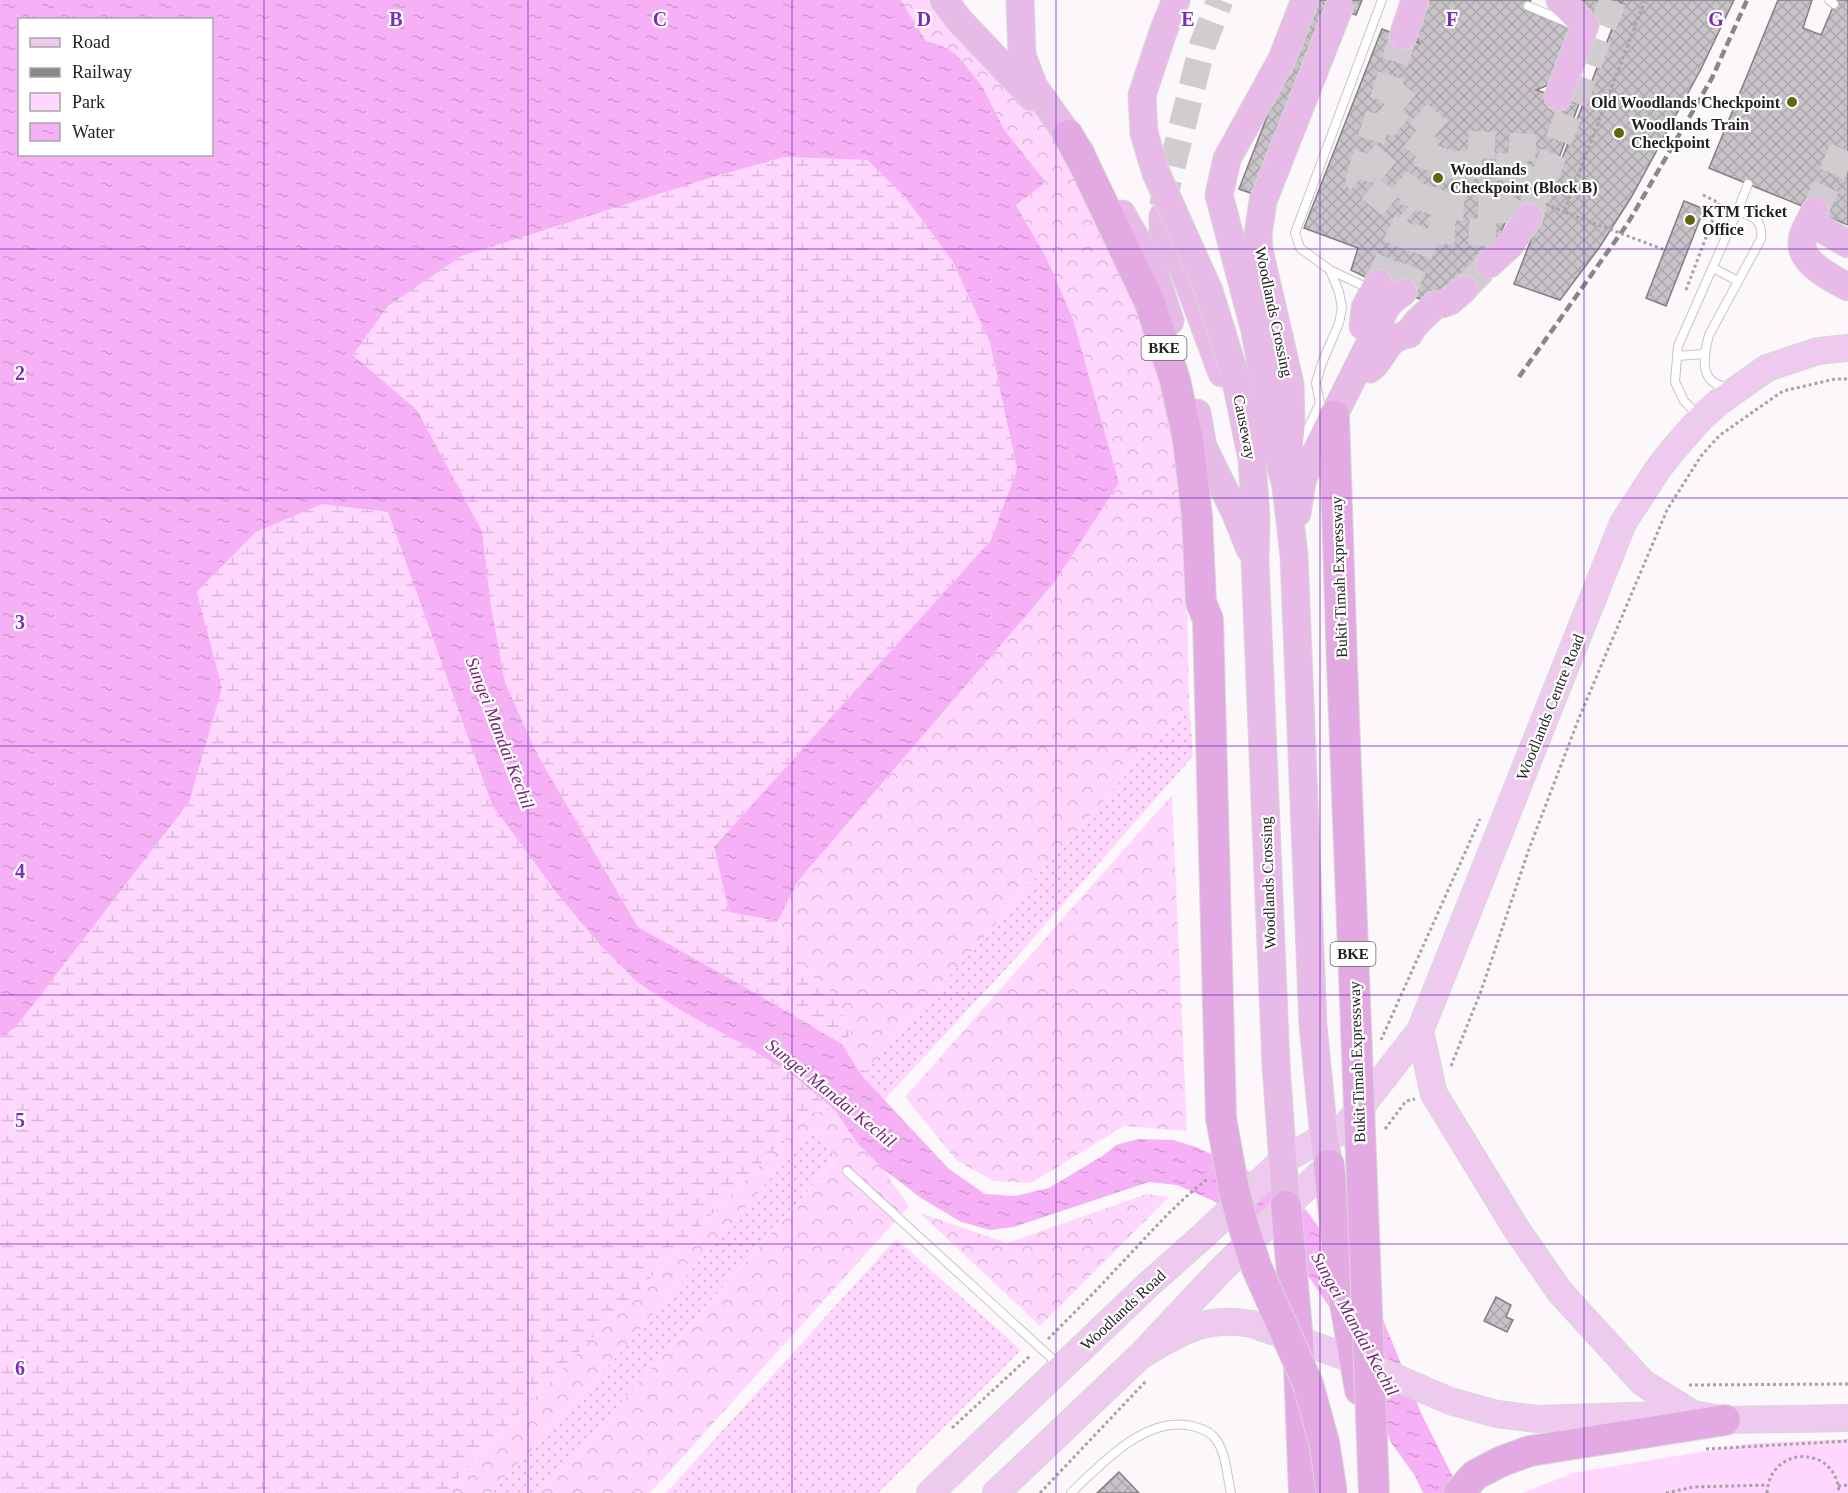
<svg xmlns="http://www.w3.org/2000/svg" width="1848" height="1493" font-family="Georgia,serif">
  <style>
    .grass { fill: url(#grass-dots) }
    .forest { fill: url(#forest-crowns) }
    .wetland { fill: url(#wetland-marsh) }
    .green { fill: #ffd7fe }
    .water { fill: url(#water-ripples); fill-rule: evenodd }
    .building { fill: url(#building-cross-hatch); stroke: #837f83; stroke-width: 1.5 }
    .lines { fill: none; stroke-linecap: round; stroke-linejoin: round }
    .trunk-tunnel { stroke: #d1ccd0; stroke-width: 27; stroke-dasharray: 27 14; stroke-linecap: butt }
    .service-casing { stroke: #c8c3c8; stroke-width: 10 }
    .primary-casing { stroke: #d7d7d7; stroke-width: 28 }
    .trunk-casing { stroke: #d7d7d7; stroke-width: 29 }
    .motorway-casing { stroke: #d7d7d7; stroke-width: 32 }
    .path { stroke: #a6a3a6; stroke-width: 3; stroke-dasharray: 3 3; stroke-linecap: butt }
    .service { stroke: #fff; stroke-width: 8 }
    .primary { stroke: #eecbee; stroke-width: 26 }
    .trunk { stroke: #e8bae8; stroke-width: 27 }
    .motorway { stroke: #e3a9e2; stroke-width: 30 }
    .rail { stroke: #898789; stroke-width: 4.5; stroke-dasharray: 9 4.5; stroke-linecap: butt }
    .trunk-bridge-casing { stroke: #d7d7d7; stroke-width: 29; stroke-linecap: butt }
    .motorway-bridge-casing { stroke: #d7d7d7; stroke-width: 32; stroke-linecap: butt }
    .path-bridge { stroke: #a6a3a6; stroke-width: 3; stroke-dasharray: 3 3; stroke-linecap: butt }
    .trunk-bridge { stroke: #e8bae8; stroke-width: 27 }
    .motorway-bridge { stroke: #e3a9e2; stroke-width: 30 }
    .grid { fill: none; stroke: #7b2cbf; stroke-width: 1.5; stroke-opacity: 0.55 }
    .poi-dot { fill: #5d670c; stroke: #fff; stroke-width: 2 }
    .labels { text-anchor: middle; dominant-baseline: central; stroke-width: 4.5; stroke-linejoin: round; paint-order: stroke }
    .shield { fill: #fff; stroke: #656465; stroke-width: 1.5 }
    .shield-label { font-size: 15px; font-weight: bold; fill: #232223 }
    .poi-label { font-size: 16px; font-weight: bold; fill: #232223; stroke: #fff; text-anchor: start }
    .street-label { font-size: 16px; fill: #232223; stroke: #fff }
    .water-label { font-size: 18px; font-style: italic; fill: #762778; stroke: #fff }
    .grid-label { font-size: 20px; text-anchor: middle; font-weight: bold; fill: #7b2cbf; stroke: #fff; stroke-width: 4.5; stroke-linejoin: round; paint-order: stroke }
  </style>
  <defs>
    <pattern id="grass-dots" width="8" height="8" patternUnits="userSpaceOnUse" patternTransform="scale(1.5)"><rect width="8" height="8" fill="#ffd7fe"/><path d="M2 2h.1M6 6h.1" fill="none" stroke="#dab8d9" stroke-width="1.8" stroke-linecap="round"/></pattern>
    <pattern id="forest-crowns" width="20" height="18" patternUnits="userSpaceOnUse" patternTransform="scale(1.5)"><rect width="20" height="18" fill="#ffd7fe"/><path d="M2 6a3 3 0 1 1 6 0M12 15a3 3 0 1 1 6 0" fill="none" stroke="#dab8d9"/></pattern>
    <pattern id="wetland-marsh" width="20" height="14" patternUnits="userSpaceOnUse" patternTransform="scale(1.5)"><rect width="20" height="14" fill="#ffd7fe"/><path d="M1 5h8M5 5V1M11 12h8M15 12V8" fill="none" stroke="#dab8d9"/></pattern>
    <pattern id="water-ripples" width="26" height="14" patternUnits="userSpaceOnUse" patternTransform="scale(1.5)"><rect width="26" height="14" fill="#f6b1f6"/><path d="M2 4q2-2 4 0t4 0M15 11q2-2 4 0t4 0" fill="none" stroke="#d398d3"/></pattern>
    <pattern id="building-cross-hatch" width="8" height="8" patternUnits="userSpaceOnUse" patternTransform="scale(1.5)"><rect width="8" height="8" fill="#c8c3c8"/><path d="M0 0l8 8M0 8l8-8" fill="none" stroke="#aca7ac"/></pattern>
  </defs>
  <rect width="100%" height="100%" fill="#fcf7fb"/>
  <path class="grass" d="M1189,703L1193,756L1015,959L884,1100L862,1076Z
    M814,1128L836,1159L541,1493H491L589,1388Z
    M896,1239L1021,1350L878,1493H666Z"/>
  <path class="forest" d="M901,0H937L1021,91L1068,156L1153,343L1172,432L1186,531L1189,703L862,1076L842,1044L851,1034L835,995L813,977L797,958L781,935L778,921L798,881L1054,583L1119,483L1073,319L1046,257L1016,205L1046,182L1005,131L982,86L957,55L940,45L926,41Z
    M1172,795L1187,1131L1124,1126L1031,1183L994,1181L957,1161L905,1097Z
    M834,1109L858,1144L883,1169L909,1206L650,1493H541L836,1160L814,1128L589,1388L491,1493H451L460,1475L810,1113Z
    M1147,1194L1169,1197L1040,1326L920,1213L1007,1243Z"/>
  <path class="wetland" d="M784,157L867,160L904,196L952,260L990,343L1017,469L991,540L714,847L729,912L778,921L781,935L797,958L813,977L835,995L851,1034L842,1044L740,984L638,927L537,754L505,682L491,606L482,531L417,410L353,355L388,306L462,256L713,177Z
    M322,503L388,512L492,805L559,896L600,945L638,983L687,1014L746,1046L795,1077L834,1109L810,1113L460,1475L451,1493H0V1038L15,1028L222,688L197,592L256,532Z"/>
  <path class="green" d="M1848,1439V1493H1522L1573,1473L1755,1443Z"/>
  <path class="water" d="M0,0H901L926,41L940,45L957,55L982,86L1005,131L1046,182L1016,205L1046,257L1073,319L1119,483L1054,583L798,881L778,921L729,912L714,847L991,540L1017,469L990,343L952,260L904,196L867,160L784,157L713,177L462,256L388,306L353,355L417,410L482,531L491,606L505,682L537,754L638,927L740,984L842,1044L862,1076L949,1169L985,1194L1015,1196L1049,1188L1104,1155L1116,1145L1138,1139L1173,1140L1196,1147L1246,1170L1273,1186L1306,1210L1377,1305L1422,1415L1461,1493H1423L1415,1476L1390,1441L1381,1413L1338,1320L1309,1277L1281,1243L1254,1222L1218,1203L1177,1185L1149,1182L1014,1227L990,1230L961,1222L921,1198L883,1169L858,1144L834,1109L795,1077L746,1046L687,1014L638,983L600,945L559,896L492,805L388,512L322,504L256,532L197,592L222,688L189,802L15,1028L0,1038ZM20,20H212V154H20Z"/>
  <path class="building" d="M1312,0H1362L1356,15L1328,4L1253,194L1239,189Z
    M1427,0H1531L1526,10L1570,27L1551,84L1536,90L1579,104L1536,220L1510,210L1478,292L1450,286L1441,307L1378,283L1351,270L1358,248L1304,228L1382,29L1419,43L1416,37Z
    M1560,0H1621L1613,21Z
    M1623,0H1734L1701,69L1632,196L1599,248L1560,300L1514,284Z
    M1778,0H1812L1803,28L1821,35L1836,0H1848V225L1709,168Z
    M1684,201L1704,209L1666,306L1646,298Z
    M1496,1297L1511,1305L1506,1317L1513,1320L1507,1332L1484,1321Z
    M1119,1472L1139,1493H1097Z"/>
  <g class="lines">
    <path class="trunk-tunnel" d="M1403,36L1359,179L1408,219
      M1380,110L1432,152
      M1367,155L1416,195
      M1455,164L1531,168
      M1163,206L1164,198L1203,44L1220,0
      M1437,206L1510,210
      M1815,211L1848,138
      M1529,217L1613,0
      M1428,230L1498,233L1532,166
      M1378,283L1408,219L1439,131L1387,88
      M1464,289L1489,264
      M1403,292L1464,144L1541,148"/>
    <defs>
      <path id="service" d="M1829,0L1834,4
        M1528,6L1569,23
        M1737,212L1748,184
        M1713,268L1738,281
        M1330,270L1370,289
        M1677,356L1705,354
        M1698,415L1684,401L1675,382L1678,346L1737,212C1754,215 1763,221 1761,239L1709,335C1703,358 1698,386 1731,387
        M1300,445L1320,403L1316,383L1322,363L1339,323L1342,308L1339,292L1330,270L1300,248L1295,233L1382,0
        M847,1171L1059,1365
        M1071,1493C1101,1464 1146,1415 1192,1426C1200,1428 1207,1430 1213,1436C1226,1449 1227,1476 1231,1493"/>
      <path id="primary" d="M1420,1031L1434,1094L1517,1230L1560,1292L1643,1383L1693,1414
        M1140,1356C1178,1333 1205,1315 1252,1324L1355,1360L1450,1401L1497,1414L1537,1419L1693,1414L1725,1420L1848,1418
        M930,1493L1149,1284L1202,1237L1282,1161L1324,1137L1341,1132L1420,1031L1623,523L1658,469L1672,451L1701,418L1719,402L1767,368L1818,351L1848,348
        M996,1493L1140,1356L1222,1269L1329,1165"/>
      <path id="trunk" d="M944,0L959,20L1032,97
        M1020,0L1022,55L1034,87L1081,153
        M1305,0L1282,59L1227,159L1219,195L1255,331L1274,438L1286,487L1294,556L1313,1025L1324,1137L1329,1165
        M1403,36L1415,0
        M1558,97L1585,25L1560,0
        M1156,173L1144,133L1142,95L1163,32L1176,0
        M1815,211C1811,220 1802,232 1802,242C1800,263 1833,279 1848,287
        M1122,214L1154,271L1170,321
        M1163,216V231L1183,268L1222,373
        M1810,222L1848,244
        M1489,264L1509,246L1529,217
        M1442,304L1450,301L1464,289
        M1363,326L1365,308L1378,283
        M1370,369C1386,357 1382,339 1409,334C1415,321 1425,316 1435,305
        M1234,372L1252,459L1256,520L1255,560L1276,1065L1286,1206
        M1197,413L1203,447L1236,514L1250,549
        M1288,459L1291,427L1290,384L1259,250L1258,235L1263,201L1339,8
        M1297,513L1302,481L1308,467L1378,327C1383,309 1388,302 1403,292"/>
      <path id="motorway" d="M1068,135L1083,162L1150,303L1175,380L1188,440L1197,516L1201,602L1208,620
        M1329,1165L1340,1275L1360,1390
        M1286,1206L1298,1341L1304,1493
        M1459,1493L1475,1475L1502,1461L1530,1451L1725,1420"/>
    </defs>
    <use href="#service" class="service-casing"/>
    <use href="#primary" class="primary-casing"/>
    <use href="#trunk" class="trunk-casing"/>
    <use href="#motorway" class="motorway-casing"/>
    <path class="path" d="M1546,204L1564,212
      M1686,290L1719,203L1701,194
      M1381,1040L1480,819
      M1451,1066L1481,991L1529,849L1579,718L1667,510L1701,456L1720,435L1783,391L1835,379H1848
      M1385,1129L1406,1101L1415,1099
      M1048,1339C1071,1316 1094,1293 1116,1269C1146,1238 1174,1204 1209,1178
      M1689,1385L1848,1384
      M952,1428L1030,1356
      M1706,1449L1848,1441
      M1838,1486L1848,1485
      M1040,1493L1146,1381
      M1666,1493L1693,1487L1767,1485
      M1767,1493C1770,1444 1837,1445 1839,1493"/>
    <use href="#service" class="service"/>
    <use href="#primary" class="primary"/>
    <use href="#trunk" class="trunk"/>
    <use href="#motorway" class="motorway"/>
    <path class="rail" d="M1519,377L1628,223L1712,78L1747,0"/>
    <defs>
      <path id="trunk-bridge" d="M1156,173L1209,291L1234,372"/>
      <path id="motorway-bridge" d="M1334,416L1342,665L1374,1493
        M1208,620L1221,1118L1234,1190L1243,1225L1256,1266L1308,1384L1324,1442L1332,1493"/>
    </defs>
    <use href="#trunk-bridge" class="trunk-bridge-casing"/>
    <use href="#motorway-bridge" class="motorway-bridge-casing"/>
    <path class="path-bridge" d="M1645,0L1564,212L1665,250"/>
    <use href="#trunk-bridge" class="trunk-bridge"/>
    <use href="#motorway-bridge" class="motorway-bridge"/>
  </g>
  <path class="grid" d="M264,0V1493M528,0V1493M792,0V1493M1056,0V1493M1320,0V1493M1584,0V1493M0,249H1848M0,498H1848M0,746H1848M0,995H1848M0,1244H1848"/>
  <g class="poi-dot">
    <circle cx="1792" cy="102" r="6"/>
    <circle cx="1619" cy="133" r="6"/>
    <circle cx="1438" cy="178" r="6"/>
    <circle cx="1690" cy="220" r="6"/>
  </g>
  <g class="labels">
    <g class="shield">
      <rect x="1141.5" y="336" width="45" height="24" rx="4.5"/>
      <rect x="1330.5" y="942" width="45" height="24" rx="4.5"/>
    </g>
    <g class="shield-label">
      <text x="1164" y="348">BKE</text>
      <text x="1353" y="954">BKE</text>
    </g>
    <g class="poi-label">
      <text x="1780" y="102" text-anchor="end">Old Woodlands Checkpoint</text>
      <text x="1631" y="124">Woodlands Train<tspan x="1631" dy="18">Checkpoint</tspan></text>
      <text x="1450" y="169">Woodlands<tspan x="1450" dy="18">Checkpoint (Block B)</tspan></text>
      <text x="1702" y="211">KTM Ticket<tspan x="1702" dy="18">Office</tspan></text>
    </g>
    <g class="street-label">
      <text transform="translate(1274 312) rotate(78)">Woodlands Crossing</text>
      <text transform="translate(1245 427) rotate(79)">Causeway</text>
      <text transform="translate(1339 577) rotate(-92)">Bukit Timah Expressway</text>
      <text transform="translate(1550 707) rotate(-68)">Woodlands Centre Road</text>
      <text transform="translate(1268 883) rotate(-92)">Woodlands Crossing</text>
      <text transform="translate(1357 1062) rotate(-92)">Bukit Timah Expressway</text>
      <text transform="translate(1123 1310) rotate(-43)">Woodlands Road</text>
    </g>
    <g class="water-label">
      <text transform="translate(500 733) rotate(69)">Sungei Mandai Kechil</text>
      <text transform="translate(831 1093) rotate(39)">Sungei Mandai Kechil</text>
      <text transform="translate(1355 1324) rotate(61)">Sungei Mandai Kechil</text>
    </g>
  </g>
  <g class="grid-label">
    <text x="396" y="26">B</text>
    <text x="660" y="26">C</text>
    <text x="924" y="26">D</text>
    <text x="1188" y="26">E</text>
    <text x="1452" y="26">F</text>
    <text x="1716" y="26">G</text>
    <text x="20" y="380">2</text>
    <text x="20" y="629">3</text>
    <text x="20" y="878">4</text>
    <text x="20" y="1127">5</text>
    <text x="20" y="1375">6</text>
  </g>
  <rect x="18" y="18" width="195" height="138" fill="#ffffff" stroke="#a7a7a7" stroke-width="1.5"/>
  <rect x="30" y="38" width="30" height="9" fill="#eecbee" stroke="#a7a7a7" stroke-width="1.5"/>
  <text x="72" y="48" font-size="18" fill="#232223">Road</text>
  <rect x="30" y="68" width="30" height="9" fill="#898789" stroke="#a7a7a7" stroke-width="1.5"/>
  <text x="72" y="78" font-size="18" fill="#232223">Railway</text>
  <rect x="30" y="93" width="30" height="18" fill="#ffd7fe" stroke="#a7a7a7" stroke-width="1.5"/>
  <text x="72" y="108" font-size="18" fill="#232223">Park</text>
  <rect x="30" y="123" width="30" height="18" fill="url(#water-ripples)" stroke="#a7a7a7" stroke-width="1.5"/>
  <text x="72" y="138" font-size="18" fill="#232223">Water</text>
</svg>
